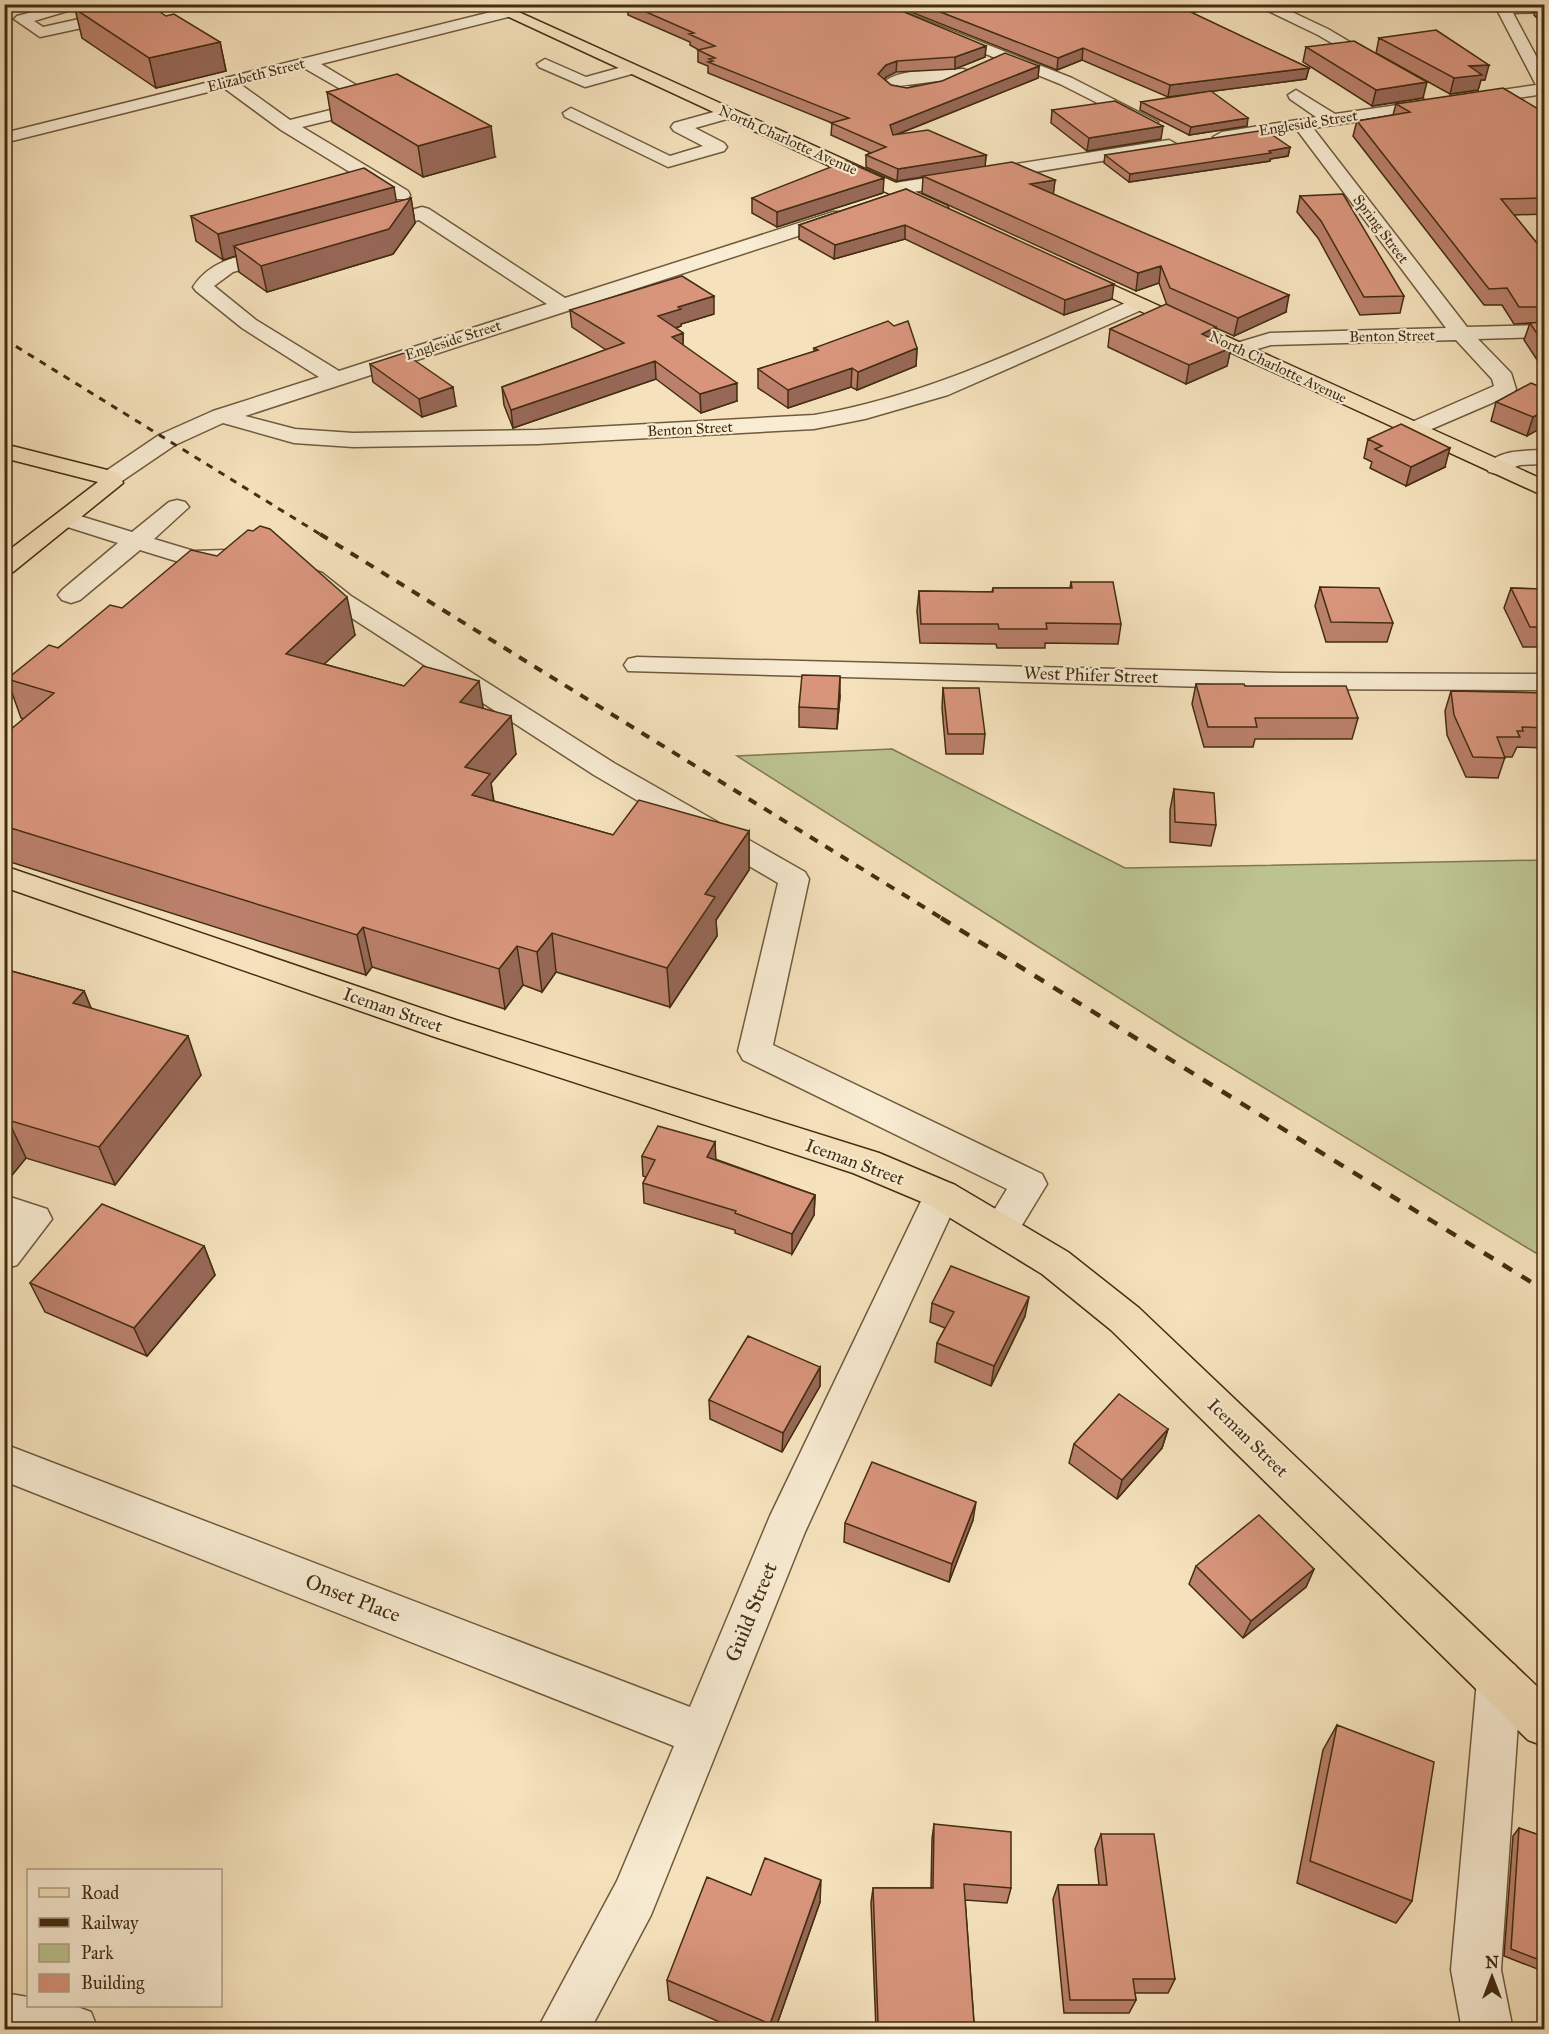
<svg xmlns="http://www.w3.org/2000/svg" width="1549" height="2034" font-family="'IM FELL Great Primer',serif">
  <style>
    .green { fill: #bcc391; stroke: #807851; stroke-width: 1.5 }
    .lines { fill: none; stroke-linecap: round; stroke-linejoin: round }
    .minor-casing { stroke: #705a3c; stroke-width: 3 }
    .major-casing { stroke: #442d11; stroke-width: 3 }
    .minor { fill: #f8ecd3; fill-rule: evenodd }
    .major { fill: #f5e2bc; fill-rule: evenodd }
    .rail-far2 { stroke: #442d11; stroke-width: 3; stroke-dasharray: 7 7; stroke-linecap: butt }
    .rail-far1 { stroke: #442d11; stroke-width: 4; stroke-dasharray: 9 9; stroke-linecap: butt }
    .rail { stroke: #442d11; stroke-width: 4.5; stroke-dasharray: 11 11; stroke-linecap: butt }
    .wall { fill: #ba806b; stroke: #442d11; stroke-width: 1.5 }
    .shaded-wall { fill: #976857; stroke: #442d11; stroke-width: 1.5 }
    .building { fill: #d8957c; stroke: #442d11; stroke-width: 1.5 }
    .labels { text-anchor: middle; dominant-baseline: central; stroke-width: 4.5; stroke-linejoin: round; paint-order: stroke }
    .far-street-label { font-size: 15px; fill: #442d11; stroke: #f8ecd3 }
    .street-label { font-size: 18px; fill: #442d11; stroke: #f8ecd3 }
    .near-street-label { font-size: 21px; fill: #442d11; stroke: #f8ecd3 }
  </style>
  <rect width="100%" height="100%" fill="#f5e2bc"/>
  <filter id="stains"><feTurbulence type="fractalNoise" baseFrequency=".00333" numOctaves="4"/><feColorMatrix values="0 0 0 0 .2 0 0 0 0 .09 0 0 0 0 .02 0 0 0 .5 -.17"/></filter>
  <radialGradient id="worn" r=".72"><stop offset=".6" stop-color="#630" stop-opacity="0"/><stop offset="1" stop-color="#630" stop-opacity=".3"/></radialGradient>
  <path class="green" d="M892,749L1125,868L1544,860V1258L1179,1036L737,756Z"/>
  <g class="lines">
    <defs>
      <path id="minor" d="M63,4H91L34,21L43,27L147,4H177L170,9L40,37L14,19L17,16Z
        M862,4H884L1072,78L1158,122L1155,126H1143L1060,84Z
        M1254,4H1275L1328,29L1387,64L1385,67H1373L1318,35Z
        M1494,4H1544V12L1513,13L1544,71V94L1313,128L1467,327L1544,325V337L1478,339L1511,373L1516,389L1513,394L1413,437L1405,435L1402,430L1405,425L1494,386L1492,379L1456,340L1271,345L1240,354L1233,352L1229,348L1233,344L1270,333L1446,328L1297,130L1222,142L1213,137L1222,132L1316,117L1290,99L1288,95L1296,90L1335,114L1536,85Z
        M507,8L515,13L512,16L321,64L386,103L384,107L302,127L408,191L410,195L408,199H394L281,130L224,88L4,143V133ZM304,68L363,102L290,120L240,84Z
        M545,59L586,77L633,64L641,69L639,72L585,87L539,67L537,64Z
        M963,69L969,71L971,74L969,77L899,86L932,87L934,91C923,104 890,99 880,86C894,67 941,71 963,69Z
        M571,108L670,156L703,146L674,131L671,127L674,123L728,108L736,113L734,117L695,128L724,143L727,147L724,151L668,167L565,117L563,113Z
        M1169,140L1178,145L1175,149L895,195L886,189L895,183Z
        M422,207L429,209L565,298L833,212H847L849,216L847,220L245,416L295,429L353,433L538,430L814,415C927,396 1028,346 1132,300H1146L1149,304L1146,308L948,395L865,419L814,429L538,444L353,447L294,443L223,423L175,445L119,483H103L99,478L103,473L159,435L213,411L319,377L242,328L196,291L193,287C212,257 249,254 281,246L288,248L291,252L288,256L233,272L214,286L256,320L339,371L547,304L419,220L372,233L362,227L365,223Z
        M1544,450V464L1520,465L1497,474L1489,472L1485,467C1498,449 1525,451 1544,450Z
        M177,500L185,502L189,507L154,539L194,551L227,550L236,552L239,557L236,562L192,566L140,550L80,600L71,603L62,600L58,595L62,590L118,543L58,524L55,519L58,514L67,512L132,532L169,502Z
        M313,570L322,573L351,596L614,763L805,872L809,879L773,1045L1042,1174L1047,1184L1013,1240L1000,1245L987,1240L982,1230L1007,1189L743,1060L738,1051L778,883L594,775L333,606L300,578L304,573Z
        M637,657L1282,673L1544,674V690L1282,689L628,671L624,665L628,659Z
        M942,1181L955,1185L960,1195L805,1532L651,1915L590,2030H537L617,1881L674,1746L4,1481V1444L690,1707L770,1516L924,1195L929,1185Z
        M4,1195L47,1209L52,1219L17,1265L4,1269V1228L7,1225L4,1224Z
        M1499,1658L1515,1665L1521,1680L1501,1970L1513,2030H1462L1451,1970L1477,1680L1483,1665Z
        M4,1993L28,1997V2006H75L91,2012L98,2030H4Z"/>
      <path id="major" d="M481,4H501L947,206L949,210L947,214H933Z
        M1073,267L1544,480V496L1066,277L1063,273L1066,269Z
        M4,444L119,473L123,483L13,572L4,574V554L98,482L4,458Z
        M4,866L456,1020L879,1153L955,1185L1068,1252L1139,1308L1544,1693V1746L1528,1740L1111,1330L1042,1274L929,1205L853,1173L432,1036L4,887Z"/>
    </defs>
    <use href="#minor" class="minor-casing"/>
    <use href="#major" class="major-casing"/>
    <use href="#minor" class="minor"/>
    <use href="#major" class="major"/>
    <path class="rail-far2" d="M4,339L323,536"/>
    <path class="rail-far1" d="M320,534L943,919"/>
    <path class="rail" d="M941,918L1544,1290"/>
  </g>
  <path class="wall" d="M627,4L986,46L985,57L955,69L896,72L886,77L884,79L891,85L907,88L1039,66L1038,78L896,135L986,155L985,167L1055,180L1053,194L1286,312L1234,336L1216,328L1214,340L1231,348L1227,366L1186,384L1108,347L1110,329L1167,305L1159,283L1136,291L922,193L923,177L897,181L866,167V155L871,153L831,135L832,123L708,73V66L698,62V50H699L690,45V42L628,15Z
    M891,4H1221L1192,13L1309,68L1306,79L1168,97L1082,60L1057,70Z
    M1537,4H1545V26L1534,15Z
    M75,9L220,42L226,71L156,88L82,38Z
    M1379,38L1485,80H1481L1478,90L1450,94L1376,53Z
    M1306,47L1423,98L1372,106L1303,62Z
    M327,92L495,157L423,177L332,122Z
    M1141,102L1247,126L1189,135L1140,110Z
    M1396,104L1545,113V214L1514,215L1545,253V366H1541L1524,340L1530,323L1514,324L1502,305H1484L1353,136L1357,121L1393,115Z
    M1052,110L1161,139L1087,151L1051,123Z
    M1290,147L1288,156L1270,159V161L1129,182L1104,163L1105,155Z
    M906,189L1112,299L1064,315L905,239L834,259L799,239V225Z
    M883,193L777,227L752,213V198Z
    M1300,196L1404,296L1400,313L1360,315L1318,238L1297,212Z
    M411,198L415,223L393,254L267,292L239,272L236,256L223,260L196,241L191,216L396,203Z
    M570,310L714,314L681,324V326L676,328L683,333V345L737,401L701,413L656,379L513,428L504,405L502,387L606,350L572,327Z
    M814,348H917L916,366L857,390L851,387L788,408L758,388V369L814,352Z
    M370,364L456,406L422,417L373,382Z
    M1545,389L1527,436L1491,421L1496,402Z
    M1368,439L1445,467L1406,486L1370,468L1372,462L1364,458Z
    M1071,582L1121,624L1118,644L1045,643V648H997L996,644L920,643L917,611L919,591L992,592L993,588H1070Z
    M1320,587L1393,623L1387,642H1326L1315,606Z
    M1511,588L1545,589V647H1523L1504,608Z
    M122,608L355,635L324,664L483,708L516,754L491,783L494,801L613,835L749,831V870L716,920L717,936L670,1007L556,972L542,992L523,985L505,1009L372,967L366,975L4,860V735L24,719L21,718L7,679Z
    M1196,684L1245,686L1358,718L1352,739H1255L1253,747H1204L1192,704Z
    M943,688L985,734L983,754H946L942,708Z
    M1451,691L1545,693V748L1517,747L1512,757H1505L1498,778L1466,777L1447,735L1445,711Z
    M840,696L837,729L799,727V707Z
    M1174,789L1216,825L1211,846L1170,842V810Z
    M4,969L84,991L91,1008L201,1075L115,1185L26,1158L4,1185Z
    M715,1142V1159L815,1195L814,1215L792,1254L735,1233V1230L644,1203L643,1183L646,1177L643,1176L642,1156Z
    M204,1246L215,1275L147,1356L45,1312L30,1283Z
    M932,1303L1025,1316L991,1386L935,1362L937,1343L945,1328L930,1322Z
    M820,1367V1386L782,1452L710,1419L709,1400Z
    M1168,1429L1162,1448L1117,1499L1069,1463L1074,1444Z
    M973,1520L949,1582L844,1542L845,1523Z
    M1196,1566L1314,1569L1306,1587L1243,1638L1189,1584Z
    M1337,1725L1412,1901L1396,1923L1297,1883L1323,1750Z
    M934,1824L1011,1888L1007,1903L965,1900L974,2023L972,2030H876L871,1903L873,1888H931L932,1839Z
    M1519,1828L1545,1837V1972L1504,1956L1513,1836Z
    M1101,1834L1175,1979L1168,1993H1135L1136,2000L1129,2013H1064L1053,1899L1058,1885H1099L1095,1849Z
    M751,1895L820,1902L775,2030H738L669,2000L667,1980Z"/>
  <path class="shaded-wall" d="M1183,4H1221L1176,17L1178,6Z
    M220,42L226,71L156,88L149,58Z
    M986,46L985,57L955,69V57Z
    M1083,48L1082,60L1057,70L1058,58Z
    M897,61L896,72L886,77L878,86V74L886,65Z
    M1489,65L1485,80H1481L1478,90L1450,94L1454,78L1469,66Z
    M1039,66L1038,78L890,137V125Z
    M1309,68L1306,79L1168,97L1170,85Z
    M1427,82L1423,98L1372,106L1376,90Z
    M1248,118L1247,126L1189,135L1191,127Z
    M491,126L495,157L423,177L418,146Z
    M1163,126L1161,139L1087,151L1089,138Z
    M1290,147L1288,156L1270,159V161L1129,182L1130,174Z
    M986,155L985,167L897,181L898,169Z
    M884,178L883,193L777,227V212Z
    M1055,180L1053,197L1030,184Z
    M394,187L398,211L234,246L236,256L223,260L218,234Z
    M411,198L415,223L393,254L267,292L261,266Z
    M905,225V239L834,259L835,245Z
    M1161,266L1159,283L1136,291L1138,273Z
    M1114,284L1112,299L1064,315L1065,300Z
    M1289,295L1286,312L1234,336L1238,318Z
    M714,296V314L681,324V326L659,334L658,316L678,307Z
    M1216,327L1213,345L1202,334Z
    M683,333V351L672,337Z
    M917,348L916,366L857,390L858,372Z
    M1231,348L1227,366L1186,384L1189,365Z
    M655,361L656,379L513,428L511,410Z
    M852,368L851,387L788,408V390Z
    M737,383V401L701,413L700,394Z
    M453,387L456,406L422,417L419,399Z
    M1545,411V426L1527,436L1533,417Z
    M1450,448L1445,467L1406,486L1411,467Z
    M347,597L355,635L295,692L286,654Z
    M840,676V696L837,729L838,709Z
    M479,681L485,720L460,702Z
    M511,716L516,754L491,783L495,812L478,834L465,767Z
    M749,831V870L716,920L717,936L670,1007L667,968L705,894Z
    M363,927L372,967L366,975L357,935Z
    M552,933L556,972L542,992L537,952Z
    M517,946L523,985L505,1009L499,969Z
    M84,991L100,1030L73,1003Z
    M188,1036L201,1075L115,1185L99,1147Z
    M8,1120L26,1158L4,1185V1124Z
    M715,1142L716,1162L707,1157Z
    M815,1195L814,1215L792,1254V1234Z
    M204,1246L215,1275L147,1356L134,1328Z
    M1029,1297L1025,1316L991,1386L994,1366Z
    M820,1367V1386L782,1452L783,1433Z
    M1168,1429L1162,1448L1117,1499L1122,1480Z
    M976,1502L973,1520L949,1582L952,1564Z
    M1314,1569L1306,1587L1243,1638L1251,1621Z
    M821,1880L820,1902L775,2030H770V2024Z"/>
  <path class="building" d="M96,4H148L166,16L174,14L220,42L149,58L75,9Z
    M628,4H885L986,46L955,57L897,61L886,65L878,74L891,85L907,88L942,81L1005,53L1039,66L890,125L893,135L928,130L986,155L898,169L866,155L886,147L831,123L849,118L708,62L713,61L709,59L715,58L698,50L715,46L689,34L694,33Z
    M920,4H1183L1178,6L1309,68L1170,85L1083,48L1058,58Z
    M1436,30L1489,65L1469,66L1482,75L1454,78L1379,38Z
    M1354,41L1427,82L1376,90L1306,47Z
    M397,74L491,126L418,146L327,92Z
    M1503,88L1545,113V198L1501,199L1545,253V307H1519L1507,288L1489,289L1357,121L1410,112L1396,104Z
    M1211,91L1248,118L1191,127L1141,102Z
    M1115,101L1163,126L1089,138L1052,110Z
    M1265,130L1290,147L1269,151L1271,153L1130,174L1105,155Z
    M846,161L884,178L777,212L752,198Z
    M1012,162L1055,180L1030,184L1289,295L1238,318L1170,288L1161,266L1138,273L923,176Z
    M364,168L394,187L218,234L191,216Z
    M906,189L1114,284L1065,300L905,225L835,245L799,225Z
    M1343,194L1404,296L1364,297L1321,221L1300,196Z
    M411,198L389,229L261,266L234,246Z
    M682,276L714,296L678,307L681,309L658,316L683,333L672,337L737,383L700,394L655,361L511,410L502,387L624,343L570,310Z
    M1166,304L1216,327L1202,334L1231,348L1189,365L1110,329Z
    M888,321L894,326L908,321L917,348L858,372L852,368L788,390L758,369L818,350L814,348Z
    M1545,322V346L1530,323Z
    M404,353L453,387L419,399L370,364Z
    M1531,383L1545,389V411L1533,417L1496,402Z
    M1401,424L1450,448L1411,467L1375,449L1382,446L1368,439Z
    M260,526L270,529L347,597L286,654L404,686L423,666L479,681L460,702L511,716L465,767L490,774L472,795L613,835L639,800L749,831L705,894L715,897L667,968L552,933L537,952L517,946L499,969L363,927L357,935L4,826V735L54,693L7,679L49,645L58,648L110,605L122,608L191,550L217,556L248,530L253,531Z
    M1071,582H1113L1121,624L1046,623L1047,629H999L998,624H921L919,591L993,592V588H1072Z
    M1320,587L1379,588L1393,623L1331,622Z
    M1511,588L1545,589V627H1530Z
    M802,675L840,676L838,709L799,707Z
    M1196,684H1244L1245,686H1346L1358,718H1255L1257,727H1208Z
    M943,688H979L985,734H948Z
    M1451,691L1545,693V728L1522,727L1523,731H1517L1520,737H1497L1505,758L1473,757L1454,715Z
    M1174,789L1214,793L1216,825L1175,822Z
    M4,969L84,991L73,1003L188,1036L99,1147L8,1120L4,1124Z
    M658,1126L715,1142L707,1157L815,1195L792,1234L735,1213L736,1211L643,1183L655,1160L642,1156Z
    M102,1204L204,1246L134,1328L30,1283Z
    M951,1266L1029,1297L994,1366L937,1343L954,1312L932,1303Z
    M748,1336L820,1367L783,1433L709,1400Z
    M1119,1394L1168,1429L1122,1480L1074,1444Z
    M872,1462L976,1502L952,1564L845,1523Z
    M1259,1515L1314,1569L1251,1621L1196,1566Z
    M1337,1725L1434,1762L1412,1901L1310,1861Z
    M934,1824L1011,1832V1888L964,1884L974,2023H878L873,1888H933Z
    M1519,1828L1545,1837V1962L1511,1949Z
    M1101,1834H1154L1175,1979H1133L1136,2000H1070L1058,1885H1107Z
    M765,1858L821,1880L770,2024L667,1980L707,1877L751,1895Z"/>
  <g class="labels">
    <g class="far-street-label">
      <text transform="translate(256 75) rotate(-14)">Elizabeth Street</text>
      <text transform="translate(1308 123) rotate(-9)">Engleside Street</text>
      <text transform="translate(788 140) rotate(24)">North Charlotte Avenue</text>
      <text transform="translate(1381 229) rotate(53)">Spring Street</text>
      <text transform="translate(1392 336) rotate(-1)">Benton Street</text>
      <text transform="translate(453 340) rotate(-18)">Engleside Street</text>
      <text transform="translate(1278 367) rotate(25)">North Charlotte Avenue</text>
      <text transform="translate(690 429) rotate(-3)">Benton Street</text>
    </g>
    <g class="street-label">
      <text transform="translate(1091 675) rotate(2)">West Phifer Street</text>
      <text transform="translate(393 1010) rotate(19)">Iceman Street</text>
      <text transform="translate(855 1162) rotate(20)">Iceman Street</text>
      <text transform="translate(1248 1438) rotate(44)">Iceman Street</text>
    </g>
    <g class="near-street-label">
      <text transform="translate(353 1598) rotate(21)">Onset Place</text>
      <text transform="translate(751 1612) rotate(-68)">Guild Street</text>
    </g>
  </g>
  <rect width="1549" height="2034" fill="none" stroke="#f5e2bc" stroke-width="24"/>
  <rect x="6" y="6" width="1537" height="2022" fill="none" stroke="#442d11" stroke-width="3"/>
  <rect x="12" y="12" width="1525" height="2010" fill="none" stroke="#442d11" stroke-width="1.5"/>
  <rect x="27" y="1869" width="195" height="138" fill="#f8ecd3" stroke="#b0a085" stroke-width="1.5"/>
  <rect x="39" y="1888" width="30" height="9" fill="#f5e2bc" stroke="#b0a085" stroke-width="1.5"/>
  <text x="81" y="1899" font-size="18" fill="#442d11">Road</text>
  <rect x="39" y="1918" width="30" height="9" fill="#442d11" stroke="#b0a085" stroke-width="1.5"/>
  <text x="81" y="1929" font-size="18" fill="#442d11">Railway</text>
  <rect x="39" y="1944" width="30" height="18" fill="#bcc391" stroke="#b0a085" stroke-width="1.5"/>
  <text x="81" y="1959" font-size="18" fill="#442d11">Park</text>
  <rect x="39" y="1974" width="30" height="18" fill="#d8957c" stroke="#b0a085" stroke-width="1.5"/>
  <text x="81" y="1989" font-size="18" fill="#442d11">Building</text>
  <g transform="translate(1492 1977)" stroke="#f8ecd3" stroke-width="4.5" paint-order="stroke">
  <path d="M0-4.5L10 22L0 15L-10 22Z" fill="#442d11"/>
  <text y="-9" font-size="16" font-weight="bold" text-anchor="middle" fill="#442d11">N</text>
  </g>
  <rect width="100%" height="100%" filter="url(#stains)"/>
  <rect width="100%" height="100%" fill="url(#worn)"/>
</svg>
